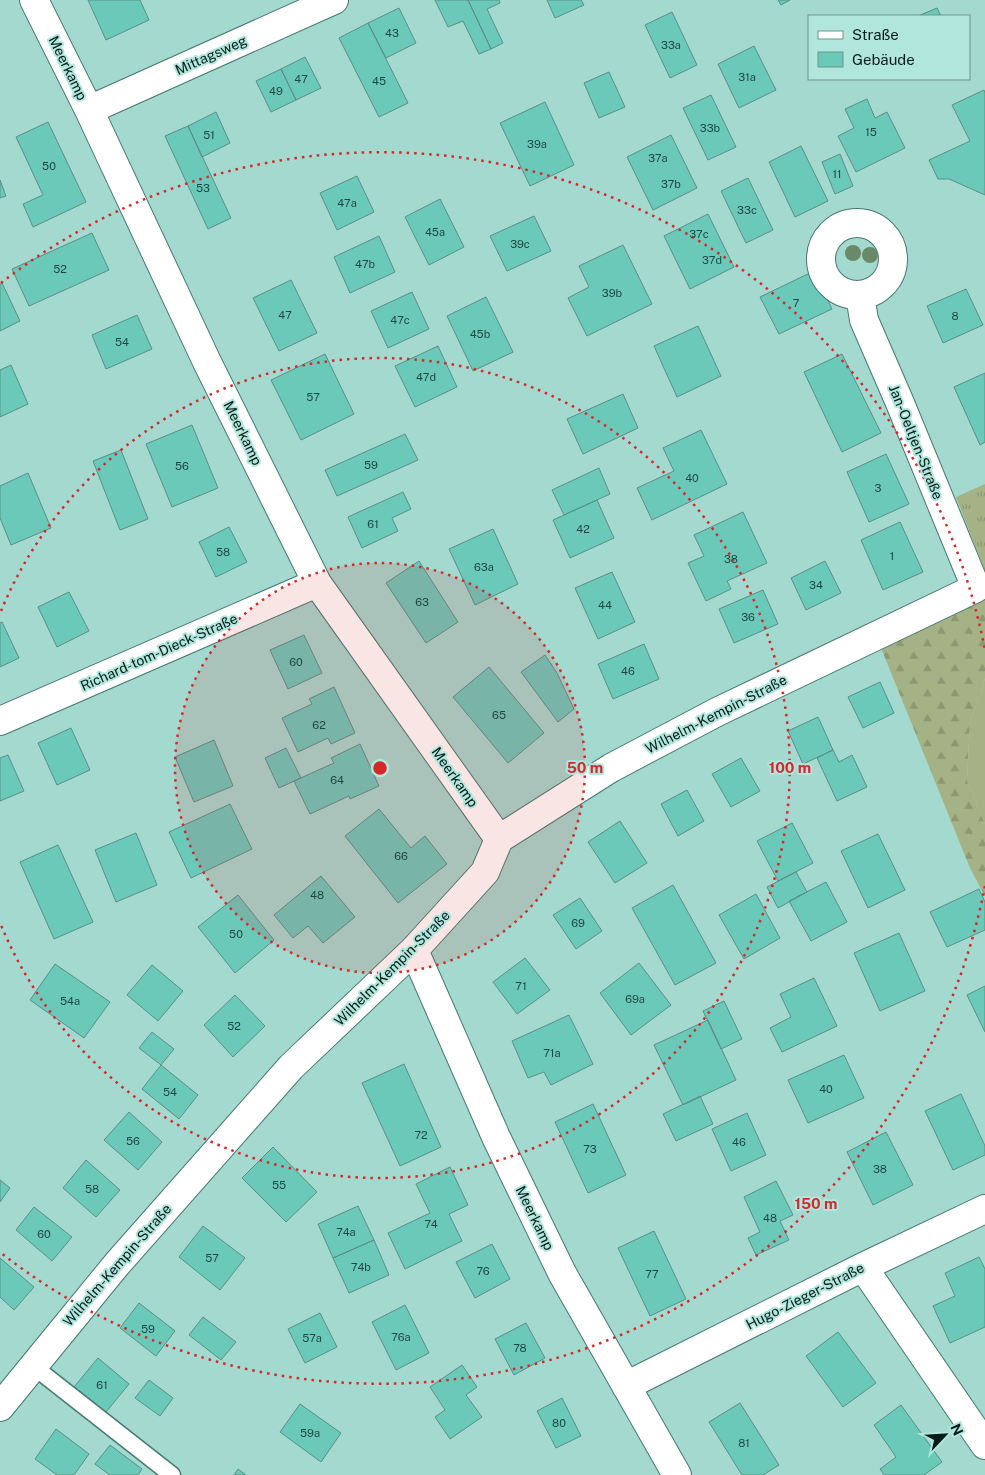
<svg xmlns="http://www.w3.org/2000/svg" width="985" height="1475" font-family="'Public Sans',sans-serif">
  <style>
    .grass { fill: url(#grass-tufts) }
    .forest { fill: url(#forest-firs) }
    .pitch { fill: #a4b285 }
    .building { fill: #6bc9ba; stroke: #5b8f86 }
    .lines { fill: none; stroke-linecap: round; stroke-linejoin: round }
    .service-casing { stroke: #457970; stroke-width: 19 }
    .minor-casing { stroke: #457970; stroke-width: 30 }
    .service { stroke: #fff; stroke-width: 16 }
    .minor { stroke: #fff; stroke-width: 28 }
    .tree { fill: #6a8969 }
    .ring { fill: none; stroke: #d62828; stroke-width: 2.5; stroke-dasharray: 2.5 5 }
    .labels { text-anchor: middle; dominant-baseline: central; stroke-width: 4; stroke-linejoin: round; paint-order: stroke }
    .number-label { font-size: 11px; fill: #1f4740 }
    .street-label { font-size: 14px; fill: #061c18; stroke: #b0e6dc }
    .centre { fill: #d62828; stroke: #b0e6dc; stroke-width: 2.5 }
    .ring-label { font-size: 15px; text-anchor: middle; font-weight: bold; fill: #d62828; stroke: #b0e6dc; stroke-width: 4; stroke-linejoin: round; paint-order: stroke }
  </style>
  <defs>
    <pattern id="grass-tufts" width="24" height="20" patternUnits="userSpaceOnUse" patternTransform="scale(1.25)"><rect width="24" height="20" fill="#a4b285"/><path d="M3 7l-1-3M5 7V3M7 7l1-3M15 17l-1-3M17 17v-4M19 17l1-3" fill="none" stroke="#8c9872"/></pattern>
    <pattern id="forest-firs" width="22" height="20" patternUnits="userSpaceOnUse" patternTransform="scale(1.25)"><rect width="22" height="20" fill="#a4b285"/><path d="M5 1l3.5 6h-7zM16 11l3.5 6h-7z" fill="#8c9872"/></pattern>
  </defs>
  <rect width="100%" height="100%" fill="#a3d9cf"/>
  <path class="grass" d="M985,484V571L956,497Z"/>
  <path class="forest" d="M985,599V678L970,724L967,780L985,824V896L970,868L881,648Z"/>
  <path class="pitch" d="M985,678V824L967,780L970,724Z"/>
  <path class="building" d="M88,0H140L149,20L106,40Z
    M435,0H468L491,49L479,54L463,21L448,27Z
    M468,0H499L500,3L487,9L503,43L491,49Z
    M547,0H581L584,5L555,18Z
    M778,0H790L781,5Z
    M399,8L416,43L386,58L368,23Z
    M937,8L941,16H918Z
    M672,12L697,65L670,78L645,25Z
    M368,23L408,103L379,117L339,38Z
    M754,46L776,90L739,108L718,64Z
    M305,57L321,88L296,100L281,69Z
    M281,69L296,100L271,112L256,81Z
    M609,72L625,107L599,118L584,83Z
    M984,90L985,93V195L949,179H938L929,160L970,141L952,105Z
    M711,95L736,147L708,160L683,108Z
    M867,99L875,118L887,112L905,148L856,172L838,136L854,128L845,109Z
    M545,102L574,165L530,186L500,123Z
    M216,112L230,143L202,157L188,126Z
    M48,122L86,202L33,227L23,204L43,195L16,137Z
    M188,126L231,218L208,229L165,136Z
    M671,135L697,188L653,210L627,157Z
    M801,146L828,201L795,217L769,162Z
    M840,154L853,186L835,194L822,162Z
    M357,176L374,212L337,230L320,193Z
    M748,178L773,230L746,243L721,191Z
    M0,180L6,196L0,198Z
    M440,199L464,247L429,265L405,217Z
    M708,214L734,267L690,289L664,236Z
    M534,216L551,251L507,271L490,236Z
    M92,233L109,270L29,306L12,269Z
    M379,236L395,272L350,293L334,257Z
    M623,245L652,304L587,336L568,298L589,287L579,266Z
    M814,271L832,309L779,334L760,297Z
    M291,280L317,333L279,351L253,298Z
    M2,283L20,321L0,331V284Z
    M966,289L983,325L943,343L927,306Z
    M412,292L429,329L388,348L371,311Z
    M486,297L513,352L473,371L447,316Z
    M137,315L152,349L106,369L92,335Z
    M698,326L721,376L677,397L654,346Z
    M438,346L457,387L415,407L395,366Z
    M325,354L354,414L301,440L271,380Z
    M842,354L881,433L842,452L804,372Z
    M11,365L28,404L0,417V370Z
    M985,373V442L980,445L954,387Z
    M623,394L638,428L583,454L567,419Z
    M192,425L218,488L172,507L146,444Z
    M701,430L727,484L652,520L637,488L674,471L663,448Z
    M405,434L418,460L337,496L325,470Z
    M121,450L148,519L120,530L93,461Z
    M886,454L909,504L869,522L847,472Z
    M599,468L610,494L564,515L552,490Z
    M28,473L51,528L11,545L0,518V486Z
    M403,492L411,509L392,518L398,531L362,548L348,517Z
    M597,500L614,538L570,558L553,520Z
    M743,512L767,563L727,581L731,589L706,601L688,563L704,556L694,535Z
    M900,522L923,572L883,590L861,540Z
    M229,527L247,562L216,577L199,542Z
    M493,529L518,584L475,605L449,549Z
    M419,561L458,622L426,643L386,583Z
    M825,561L841,593L806,610L791,578Z
    M612,572L635,622L598,639L575,588Z
    M763,590L778,624L734,643L719,609Z
    M69,592L89,631L57,647L38,607Z
    M2,622L19,658L0,667V623Z
    M304,635L322,673L288,689L270,650Z
    M644,644L659,679L613,699L598,664Z
    M545,655L557,673L574,709L558,722L521,672Z
    M489,667L544,733L508,763L453,697Z
    M880,682L894,713L863,728L848,697Z
    M334,687L355,733L331,744L328,738L298,752L282,718L312,704L309,699Z
    M818,717L833,750L803,764L788,731Z
    M71,728L90,770L57,785L38,743Z
    M214,740L233,786L194,802L175,757Z
    M360,744L379,786L350,799L349,796L310,814L294,781L334,763L331,758Z
    M286,748L301,778L279,788L265,758Z
    M833,750L839,762L852,755L867,787L837,801L817,758Z
    M8,755L24,791L0,801V758Z
    M741,758L760,791L731,807L712,774Z
    M687,790L704,821L678,836L661,804Z
    M230,804L252,849L191,878L169,832Z
    M379,809L411,848L425,836L447,864L398,903L345,836Z
    M620,821L647,863L615,883L588,842Z
    M792,823L813,863L778,881L757,841Z
    M136,833L157,885L116,902L95,850Z
    M878,834L905,890L868,908L841,851Z
    M58,845L93,922L54,939L20,862Z
    M796,872L807,892L778,908L767,887Z
    M321,876L355,917L323,943L308,926L293,938L274,915Z
    M826,882L847,922L811,941L789,901Z
    M673,885L716,963L675,985L632,908Z
    M979,889L985,902V930L947,947L930,912Z
    M756,894L780,938L744,959L719,915Z
    M238,895L274,940L235,973L198,927Z
    M580,898L602,931L576,949L553,915Z
    M899,933L925,991L880,1011L854,953Z
    M525,958L550,990L517,1014L493,982Z
    M639,963L671,1005L631,1035L600,993Z
    M55,964L110,1002L84,1038L30,1000Z
    M152,965L183,991L158,1021L127,995Z
    M814,978L837,1026L782,1052L770,1028L791,1017L780,994Z
    M985,986V1032L967,995Z
    M235,995L265,1026L233,1057L204,1025Z
    M724,1001L742,1039L721,1049L703,1011Z
    M569,1015L593,1064L551,1085L544,1072L528,1078L512,1041Z
    M708,1020L736,1080L683,1105L654,1045Z
    M152,1032L174,1049L161,1065L139,1048Z
    M844,1055L864,1098L808,1123L788,1080Z
    M404,1064L441,1147L400,1166L362,1083Z
    M161,1065L198,1095L179,1119L142,1089Z
    M961,1094L985,1146V1155L953,1170L925,1111Z
    M700,1096L713,1124L676,1141L663,1114Z
    M593,1104L626,1175L588,1193L555,1122Z
    M129,1112L162,1142L138,1170L104,1140Z
    M747,1113L766,1155L731,1171L712,1129Z
    M886,1132L913,1185L873,1205L847,1152Z
    M273,1147L317,1192L286,1222L242,1178Z
    M86,1160L120,1190L96,1217L63,1188Z
    M450,1167L468,1205L449,1214L462,1241L405,1269L388,1233L430,1213L416,1184Z
    M0,1180L10,1188L0,1202Z
    M776,1181L793,1215L780,1221L789,1240L756,1255L748,1238L760,1232L744,1197Z
    M358,1206L374,1240L333,1258L318,1224Z
    M34,1207L72,1237L52,1261L16,1230Z
    M203,1226L245,1258L220,1290L179,1257Z
    M654,1231L686,1299L650,1316L618,1248Z
    M374,1240L389,1275L349,1293L333,1258Z
    M492,1244L510,1279L475,1298L456,1262Z
    M979,1257L985,1269V1327L950,1343L933,1306L955,1296L945,1273Z
    M0,1258L34,1287L14,1310L0,1297Z
    M139,1303L175,1331L156,1356L120,1328Z
    M405,1305L429,1353L396,1370L372,1322Z
    M320,1313L337,1347L305,1363L288,1329Z
    M203,1317L236,1342L221,1360L189,1335Z
    M526,1323L545,1358L514,1375L495,1339Z
    M838,1332L876,1383L843,1407L806,1356Z
    M98,1358L129,1384L106,1412L74,1387Z
    M462,1365L477,1387L466,1395L482,1417L450,1439L435,1417L445,1410L430,1387Z
    M149,1380L173,1398L160,1416L135,1398Z
    M562,1398L581,1436L556,1448L537,1411Z
    M740,1403L779,1465L763,1475H742L709,1422Z
    M300,1404L341,1433L321,1462L280,1432Z
    M901,1405L942,1462L924,1475H884L880,1469L896,1457L874,1425Z
    M56,1429L89,1454L74,1475H57L35,1459Z
    M110,1445L142,1469L138,1475H110L95,1464Z
    M238,1469L246,1475H234Z"/>
  <g class="lines">
    <defs>
      <path id="service" d="M33,1366L172,1475"/>
      <path id="minor" d="M34,0L89,110L207,362L317,583L499,839
        M89,110L334,0
        M821 259a36 36 0 1 1 72 0a36 36 0 1 1-72 0Z
        M0,721L317,583
        M414,950L496,1137L562,1273L677,1475
        M863,1267L985,1445
        M626,1386L863,1267L985,1209
        M0,1407L117,1264L291,1067L414,950L485,872L499,839L611,768L717,712L976,588L900,403L864,320L860,295"/>
    </defs>
    <use href="#service" class="service-casing"/>
    <use href="#minor" class="minor-casing"/>
    <use href="#service" class="service"/>
    <use href="#minor" class="minor"/>
  </g>
  <g class="tree">
    <circle cx="853" cy="253" r="8"/>
    <circle cx="870" cy="255" r="8"/>
  </g>
  <circle cx="380" cy="768" r="205" fill="#d62828" fill-opacity=".12"/>
  <g class="ring">
    <circle cx="380" cy="768" r="205"/>
    <path d="M1 611A410 410 0 1 1 1 925"/>
    <path d="M985 886A616 616 0 0 1 1 1253M1 283A616 616 0 0 1 985 650"/>
  </g>
  <g class="labels">
    <g class="number-label">
      <text x="392" y="33">43</text>
      <text x="671" y="45">33a</text>
      <text x="747" y="77">31a</text>
      <text x="301" y="79">47</text>
      <text x="379" y="81">45</text>
      <text x="276" y="91">49</text>
      <text x="710" y="128">33b</text>
      <text x="871" y="132">15</text>
      <text x="209" y="135">51</text>
      <text x="537" y="144">39a</text>
      <text x="658" y="158">37a</text>
      <text x="49" y="166">50</text>
      <text x="837" y="174">11</text>
      <text x="671" y="184">37b</text>
      <text x="203" y="188">53</text>
      <text x="347" y="203">47a</text>
      <text x="747" y="210">33c</text>
      <text x="435" y="232">45a</text>
      <text x="699" y="234">37c</text>
      <text x="520" y="244">39c</text>
      <text x="712" y="260">37d</text>
      <text x="365" y="264">47b</text>
      <text x="60" y="269">52</text>
      <text x="612" y="293">39b</text>
      <text x="796" y="303">7</text>
      <text x="285" y="315">47</text>
      <text x="955" y="316">8</text>
      <text x="400" y="320">47c</text>
      <text x="480" y="334">45b</text>
      <text x="122" y="342">54</text>
      <text x="426" y="377">47d</text>
      <text x="313" y="397">57</text>
      <text x="371" y="465">59</text>
      <text x="182" y="466">56</text>
      <text x="692" y="478">40</text>
      <text x="878" y="488">3</text>
      <text x="373" y="524">61</text>
      <text x="583" y="529">42</text>
      <text x="223" y="552">58</text>
      <text x="892" y="556">1</text>
      <text x="731" y="559">38</text>
      <text x="484" y="567">63a</text>
      <text x="816" y="585">34</text>
      <text x="422" y="602">63</text>
      <text x="605" y="605">44</text>
      <text x="748" y="617">36</text>
      <text x="296" y="662">60</text>
      <text x="628" y="671">46</text>
      <text x="499" y="715">65</text>
      <text x="319" y="725">62</text>
      <text x="337" y="780">64</text>
      <text x="401" y="856">66</text>
      <text x="317" y="895">48</text>
      <text x="578" y="923">69</text>
      <text x="236" y="934">50</text>
      <text x="521" y="986">71</text>
      <text x="635" y="999">69a</text>
      <text x="70" y="1001">54a</text>
      <text x="234" y="1026">52</text>
      <text x="552" y="1053">71a</text>
      <text x="826" y="1089">40</text>
      <text x="170" y="1092">54</text>
      <text x="421" y="1135">72</text>
      <text x="133" y="1141">56</text>
      <text x="739" y="1142">46</text>
      <text x="590" y="1149">73</text>
      <text x="880" y="1169">38</text>
      <text x="279" y="1185">55</text>
      <text x="92" y="1189">58</text>
      <text x="770" y="1218">48</text>
      <text x="431" y="1224">74</text>
      <text x="346" y="1232">74a</text>
      <text x="44" y="1234">60</text>
      <text x="212" y="1258">57</text>
      <text x="361" y="1267">74b</text>
      <text x="483" y="1271">76</text>
      <text x="652" y="1274">77</text>
      <text x="148" y="1329">59</text>
      <text x="401" y="1337">76a</text>
      <text x="312" y="1338">57a</text>
      <text x="520" y="1348">78</text>
      <text x="102" y="1385">61</text>
      <text x="559" y="1423">80</text>
      <text x="310" y="1433">59a</text>
      <text x="744" y="1443">81</text>
    </g>
    <g class="street-label">
      <text transform="translate(211 55) rotate(-24)">Mittagsweg</text>
      <text transform="translate(68 68) rotate(64)">Meerkamp</text>
      <text transform="translate(243 433) rotate(64)">Meerkamp</text>
      <text transform="translate(916 442) rotate(68)">Jan-Oeltjen-Straße</text>
      <text transform="translate(159 652) rotate(-24)">Richard-tom-Dieck-Straße</text>
      <text transform="translate(716 714) rotate(-27)">Wilhelm-Kempin-Straße</text>
      <text transform="translate(455 777) rotate(55)">Meerkamp</text>
      <text transform="translate(392 968) rotate(-45)">Wilhelm-Kempin-Straße</text>
      <text transform="translate(535 1218) rotate(64)">Meerkamp</text>
      <text transform="translate(117 1265) rotate(-49)">Wilhelm-Kempin-Straße</text>
      <text transform="translate(805 1296) rotate(-27)">Hugo-Zieger-Straße</text>
    </g>
  </g>
  <circle cx="380" cy="768" r="8" class="centre"/>
  <g class="ring-label">
    <text x="585" y="773">50 m</text>
    <text x="790" y="773">100 m</text>
    <text x="816" y="1209">150 m</text>
  </g>
  <rect x="808" y="15" width="162" height="65" fill="#b0e6dc" stroke="#6c958e"/>
  <rect x="818" y="31" width="25" height="8" fill="#ffffff" stroke="#6c958e"/>
  <text x="852" y="40" font-size="15" fill="#061c18">Straße</text>
  <rect x="818" y="52" width="25" height="15" fill="#6bc9ba" stroke="#6c958e"/>
  <text x="852" y="65" font-size="15" fill="#061c18">Gebäude</text>
  <g transform="translate(945 1435) rotate(65)" stroke="#b0e6dc" stroke-width="4" paint-order="stroke">
  <path d="M0-4L9 19L0 12L-9 19Z" fill="#061c18"/>
  <text y="-8" font-size="14" font-weight="bold" text-anchor="middle" fill="#061c18">N</text>
  </g>
</svg>
